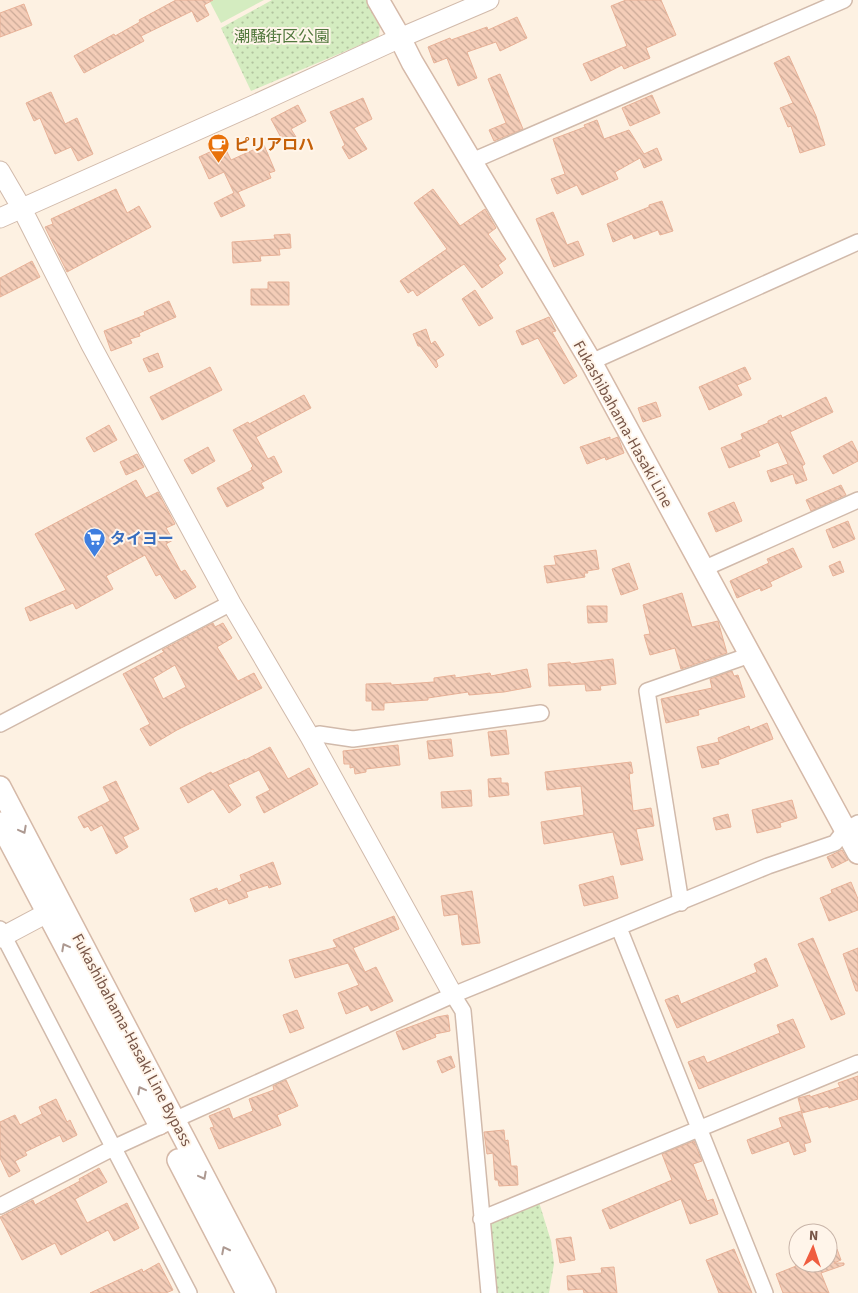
<svg xmlns="http://www.w3.org/2000/svg" width="858" height="1293" font-family="'Source Sans 3','Noto Sans JP',sans-serif">
  <style>
    .grass { fill: url(#grass-dots) }
    .garden { fill: #d4ecc0 }
    .building { fill: url(#building-back-hatch); stroke: #e8b298; fill-rule: evenodd }
    .lines { fill: none; stroke-linecap: round; stroke-linejoin: round }
    .minor-casing { stroke: #d1baab; stroke-width: 18 }
    .tertiary-casing { stroke: #d1baab; stroke-width: 21 }
    .secondary-casing { stroke: #d5b9a8; stroke-width: 24 }
    .minor { stroke: #fff; stroke-width: 15 }
    .tertiary { stroke: #fff; stroke-width: 19 }
    .secondary { stroke: #fff; stroke-width: 21 }
    .oneway { stroke: #ad9991 }
    .labels { text-anchor: middle; dominant-baseline: central; stroke-width: 4; stroke-linejoin: round; paint-order: stroke }
    .park-label { font-size: 16px; fill: #51773c; stroke: #fff5ea }
    .food-label { font-size: 16px; font-weight: bold; fill: #c56008; stroke: #fff5ea; text-anchor: start }
    .street-label { font-size: 16px; fill: #775547; stroke: #fff5ea }
    .shop-label { font-size: 16px; font-weight: bold; fill: #366cbe; stroke: #fff5ea; text-anchor: start }
  </style>
  <defs>
    <pattern id="grass-dots" width="8" height="8" patternUnits="userSpaceOnUse" patternTransform="scale(1.25)"><rect width="8" height="8" fill="#d4ecc0"/><path d="M2 2h.1M6 6h.1" fill="none" stroke="#b1c29e" stroke-width="1.8" stroke-linecap="round"/></pattern>
    <pattern id="building-back-hatch" width="6" height="6" patternUnits="userSpaceOnUse" patternTransform="scale(1.25)"><rect width="6" height="6" fill="#f4cdb8"/><path d="M-1 5l2 2M0 0l6 6M5-1l2 2" fill="none" stroke="#caa997"/></pattern>
  </defs>
  <rect width="100%" height="100%" fill="#fdf1e2"/>
  <path class="grass" d="M272,0H366L380,24L379,37L251,91L221,28Z
    M538,1199L551,1241L554,1264L549,1293H495L487,1224Z"/>
  <path class="garden" d="M209,0H264L221,23Z"/>
  <path class="building" d="M176,0H213L204,5L209,15L197,22L192,11L141,36L144,41L84,73L74,56L114,34L115,36L140,22L139,20Z
    M626,0H661L676,35L646,48L650,58L624,69L622,65L591,81L583,64L627,46L611,6Z
    M24,4L32,25L0,37V13Z
    M517,17L527,38L500,51L496,42L467,52L477,78L458,86L447,58L434,63L428,47L450,38L451,40L487,27L488,30Z
    M789,56L816,116L825,145L800,153L791,126L788,127L780,108L793,103L774,63Z
    M500,74L523,129L494,141L489,130L506,123L488,79Z
    M51,92L65,124L77,118L93,154L78,161L71,147L55,154L40,118L34,121L26,103Z
    M652,95L660,113L630,126L622,108Z
    M363,98L372,119L354,128L367,149L349,159L342,147L345,145L330,112Z
    M298,105L306,121L291,129L296,137L284,143L271,119Z
    M597,120L604,139L629,130L644,154L657,148L662,160L644,168L640,158L615,172L618,179L582,195L577,185L557,194L551,179L565,174L553,139L585,127L584,125Z
    M264,145L275,171L269,173L271,178L238,192L245,206L221,217L214,203L234,193L224,172L209,179L199,157L212,151L213,155L226,150L231,160Z
    M116,189L127,213L139,206L151,227L67,272L45,227L53,224L51,219Z
    M433,189L460,226L485,209L496,228L488,234L506,259L498,265L503,273L482,288L464,264L417,296L413,290L408,293L400,281L447,249L414,203Z
    M662,201L673,231L660,235L658,230L634,239L632,234L613,242L607,224L649,207V205Z
    M553,212L567,245L578,241L584,255L554,267L536,219Z
    M290,234L291,248L279,249L280,255L260,256L261,261L233,263L232,242L275,239L274,235Z
    M32,261L40,277L0,297V278Z
    M268,282H289V305H251V289H268Z
    M475,290L493,318L479,326L462,299Z
    M169,301L176,317L139,333L140,336L130,339L132,343L111,351L104,331L145,315L144,312Z
    M549,317L556,331L552,332L577,376L564,384L538,338L522,345L516,331Z
    M426,329L431,344L435,341L444,355L436,360L438,366L436,368L420,346H418L413,334Z
    M158,353L163,367L149,372L143,359Z
    M210,367L222,390L162,420L150,397Z
    M745,367L751,379L737,385L742,395L709,410L699,387Z
    M304,395L311,408L256,437L268,459L274,456L282,472L261,483L264,488L227,507L217,488L252,470L251,468L253,466L233,430L248,422L249,424Z
    M826,397L833,412L790,432L805,464L802,466L807,480L796,484L793,474L771,482L767,471L788,464L778,442L758,451L760,456L729,468L721,448L743,439L741,434L768,423V421L781,415L782,418Z
    M656,402L661,416L643,422L638,408Z
    M109,425L117,440L94,452L86,438Z
    M610,437V440L618,437L624,453L606,460L605,457L587,464L580,447Z
    M852,441L858,453V461L833,474L823,456Z
    M208,447L215,461L192,474L184,460Z
    M137,454L144,467L126,475L120,462Z
    M136,480L146,498L158,492L175,524L166,528L173,540L166,544L181,572L185,570L196,587L175,599L160,574L156,576L145,555L106,576L113,589L76,609L73,603L30,621L25,608L66,590L35,534Z
    M841,485L846,495L811,511L806,500Z
    M734,502L742,521L716,532L708,513Z
    M848,521L855,539L833,548L826,530Z
    M793,548L802,567L770,582L772,586L761,591L760,588L737,598L730,581L769,563L767,559Z
    M596,550L599,569L587,571L588,573H584L585,577L547,583L544,566L556,565L554,556Z
    M840,561L844,572L833,576L829,566Z
    M629,563L638,589L621,595L612,569Z
    M682,593L692,627L718,621L727,653L681,669L675,648L650,655L644,635L650,634L643,605Z
    M587,606H607V622L588,623Z
    M213,623L215,627L223,623L232,638L217,647L238,681L254,673L262,688L177,730L150,746L140,729L150,724L123,674L164,652L162,650ZM175,665L186,687L163,699L153,678Z
    M613,659L616,684L600,686L601,690L586,691L585,684L549,686L548,664L570,662L571,664Z
    M527,669L531,687L504,692L469,695L468,692L428,698V700L384,703V710H372V701H366V684L391,683V685L434,682V678L455,675V678L490,673L491,676Z
    M732,671L734,676L738,675L745,697L698,710L699,715L666,723L661,699L712,688L710,679Z
    M767,723L773,739L718,760L719,764L702,768L697,747L719,742L718,738L749,726L750,730Z
    M506,730L509,754L491,756L488,732Z
    M451,739L453,756L429,759L427,741Z
    M398,745L400,765L366,769V772L355,774L354,767L350,768V764H344L343,751Z
    M270,747L288,779L309,768L318,784L264,813L256,797L270,790L259,770L228,785L241,805L229,813L213,789L188,803L180,788L211,772L212,774L245,759V760Z
    M631,762L633,773L629,774L633,811L651,808L654,826L636,829L643,860L621,865L613,832L544,844L541,822L584,815L581,786L547,790L545,772Z
    M501,778V783H508L509,795L489,797L488,779Z
    M116,781L139,829L123,837L128,847L116,854L102,825L91,831L88,826L84,828L78,817L110,801L103,787Z
    M471,790L472,806L442,808L441,792Z
    M792,800L797,818L780,823L781,827L757,833L752,810Z
    M728,814L731,827L716,830L713,818Z
    M842,850L848,860L832,868L827,857Z
    M273,862L281,884L269,888L268,885L246,892L248,897L229,904L227,899L195,912L190,899L217,888L218,891L242,881L240,875Z
    M613,876L618,898L584,906L579,885Z
    M851,882L858,899V910L829,921L820,898L832,893L831,890Z
    M472,891L480,943L462,945L458,914L444,916L441,896Z
    M394,916L399,929L353,948L365,972L376,967L393,1001L371,1011L368,1005L346,1014L338,993L359,985L348,963L295,978L289,960L337,947L333,940Z
    M813,938L845,1014L831,1020L798,944Z
    M858,948V991H856L843,954Z
    M766,958L778,986L677,1028L665,1000L678,995L681,1004L757,972L754,964Z
    M297,1010L304,1028L290,1033L283,1015Z
    M448,1015L450,1031L435,1034L436,1037L403,1050L396,1032L437,1017Z
    M793,1019L805,1047L699,1089L688,1062L704,1056L707,1063L780,1033L777,1025Z
    M451,1056L455,1067L442,1073L437,1061Z
    M858,1076V1099L829,1108L828,1106L802,1113L798,1098L810,1095V1097L840,1087L838,1083Z
    M286,1080L298,1106L277,1115L281,1125L219,1149L210,1128L214,1127L209,1116L229,1108L233,1119L253,1111L249,1099L274,1090L273,1086Z
    M56,1099L67,1122L70,1120L77,1135L63,1142L60,1135L25,1152L27,1155L15,1161L20,1171L9,1177L0,1158V1122L15,1115L20,1125L42,1114L39,1107Z
    M801,1111L811,1142L804,1144L806,1151L794,1155L789,1141L752,1154L747,1140L782,1127L779,1118Z
    M504,1130L505,1141L508,1140L511,1166H517L518,1185L499,1186L498,1180H495L493,1153L487,1154L484,1132Z
    M694,1141L702,1161L693,1164L707,1201L713,1199L718,1214L690,1224L681,1199L610,1229L602,1210L672,1180L662,1154Z
    M99,1168L107,1182L75,1199L87,1223L127,1203L139,1228L114,1241L108,1230L61,1255L55,1243L22,1260L0,1217L33,1200L35,1205L80,1181L79,1179Z
    M571,1237L575,1260L560,1263L556,1239Z
    M734,1249L752,1293H719L706,1260Z
    M837,1249L841,1260L834,1263H844V1265L821,1273L829,1293H783L776,1274L796,1266L795,1263H828V1252Z
    M159,1263L173,1290L166,1293H90L142,1269L143,1272Z
    M614,1267L617,1293H584L583,1289L568,1290L567,1276L602,1273L601,1268Z"/>
  <g class="lines">
    <defs>
      <path id="minor" d="M472,161L844,0
        M591,362L858,242
        M703,569L858,500
        M0,724L231,603
        M310,737L319,734L353,739L541,713
        M681,903L647,691L750,655
        M619,928L765,1293
        M0,929L189,1293
        M453,995L463,1011L489,1293
        M0,1206L113,1148L174,1120L453,995L768,866L835,843L845,830L858,823
        M481,1219L858,1063"/>
      <path id="tertiary" d="M0,171L21,207L91,345L231,603L310,737L453,995
        M0,218L256,104L400,38L489,0
        M0,938L47,913"/>
      <path id="secondary" d="M378,0L400,38L412,62L591,362L858,853
        M0,787L265,1293
        M0,823L159,1124
        M178,1160L247,1293"/>
    </defs>
    <use href="#minor" class="minor-casing"/>
    <use href="#tertiary" class="tertiary-casing"/>
    <use href="#secondary" class="secondary-casing"/>
    <use href="#minor" class="minor"/>
    <use href="#tertiary" class="tertiary"/>
    <use href="#secondary" class="secondary"/>
  </g>
  <defs><path id="oneway-chevron" d="M-2-3.5L2.5 0L-2 3.5" fill="none" stroke-width="1.6" stroke-linecap="round" stroke-linejoin="round" transform="scale(1.25)"/></defs>
  <g class="oneway">
    <use href="#oneway-chevron" transform="translate(23 830) rotate(62)"/>
    <use href="#oneway-chevron" transform="translate(65 947) rotate(-118)"/>
    <use href="#oneway-chevron" transform="translate(141 1090) rotate(-118)"/>
    <use href="#oneway-chevron" transform="translate(203 1176) rotate(62)"/>
    <use href="#oneway-chevron" transform="translate(225 1250) rotate(-117)"/>
  </g>
  <defs>
    <symbol id="cafe-pin" viewBox="-11 -11 22 30"><path d="M0 17L-7.5 6A9.5 9.5 0 1 1 7.5 6Z" fill="#e8710a" stroke="#fff5ea"/><path d="M-5.5-4.5H6V0H3Q3 3.5 0 3.5H-2.5Q-5.5 3.5-5.5 0ZM3-3.2v2h1.7v-2ZM-6 4.5H4V6H-6Z" fill="#fff"/></symbol>
    <symbol id="supermarket-pin" viewBox="-11 -11 22 30"><path d="M0 17L-7.5 6A9.5 9.5 0 1 1 7.5 6Z" fill="#3f7fe0" stroke="#fff5ea"/><path d="M-6-5.5h2.5l.6 2H6L4.5 2H-2.5L-4.4-4H-6ZM-1.5 3.2a1.3 1.3 0 1 0 .1 0ZM3 3.2a1.3 1.3 0 1 0 .1 0Z" fill="#fff"/></symbol>
  </defs>
  <g fill-rule="evenodd">
    <use href="#cafe-pin" x="206" y="132" width="25" height="34"/>
    <use href="#supermarket-pin" x="82" y="526" width="25" height="34"/>
  </g>
  <g class="labels">
    <g class="park-label">
      <text x="282" y="37">潮騒街区公園</text>
    </g>
    <g class="food-label">
      <text x="234" y="145">ピリアロハ</text>
    </g>
    <g class="street-label">
      <text transform="translate(623 424) rotate(61)">Fukashibahama-Hasaki Line</text>
      <text transform="translate(132 1040) rotate(62)">Fukashibahama-Hasaki Line Bypass</text>
    </g>
    <g class="shop-label">
      <text x="110" y="539">タイヨー</text>
    </g>
  </g>
  <g transform="translate(813 1248) rotate(3)"><circle r="24" fill="#fff5ea" stroke="#c9b5a9"/>
  <path d="M0-4L9 19L0 12L-9 19Z" fill="#ef5d40"/>
  <text y="-8" font-size="14" font-weight="bold" text-anchor="middle" fill="#775547">N</text>
  </g>
</svg>
